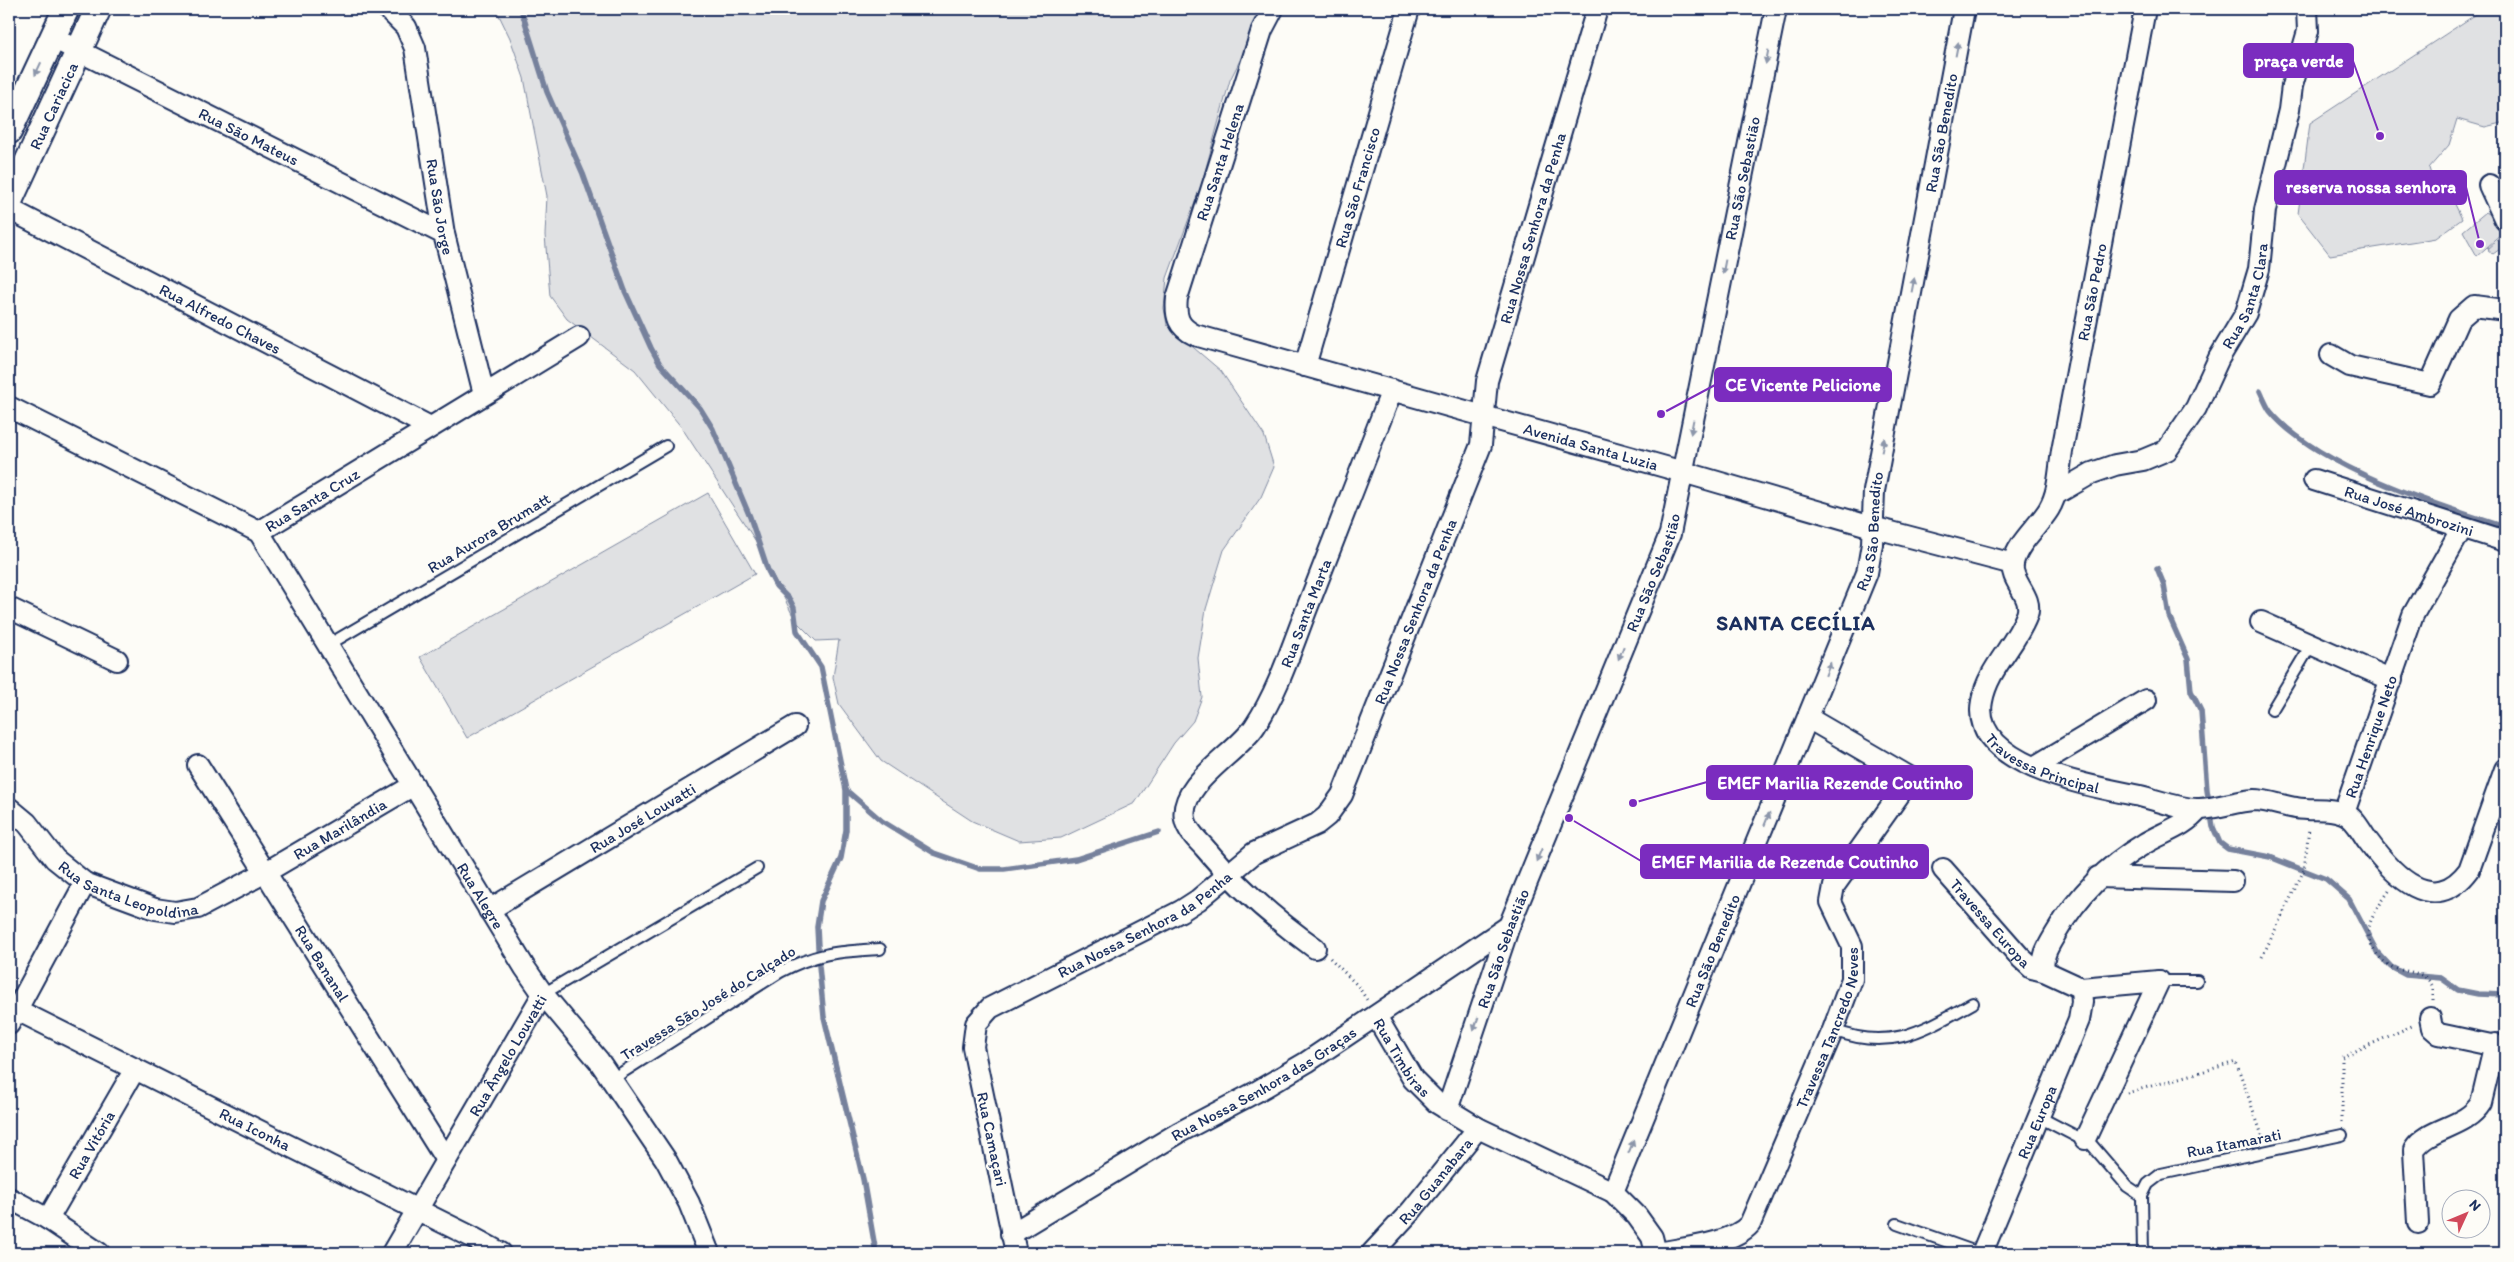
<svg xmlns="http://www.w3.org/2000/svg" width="2514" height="1262" font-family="Itim,sans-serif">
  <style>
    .green { fill: #e0e1e3; stroke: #7e88a0 }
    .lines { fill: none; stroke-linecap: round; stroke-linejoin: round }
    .stream { stroke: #76819c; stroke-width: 5.5 }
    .service-casing { stroke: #1b2f5e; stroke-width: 14 }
    .minor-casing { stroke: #1b2f5e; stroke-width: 24 }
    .tertiary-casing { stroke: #1b2f5e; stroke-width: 29 }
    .path { stroke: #1b2f5e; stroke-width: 3; stroke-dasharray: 1 4; stroke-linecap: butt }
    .service { stroke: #fdfcf7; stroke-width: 10 }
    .minor { stroke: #fdfcf7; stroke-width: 20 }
    .tertiary { stroke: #fdfcf7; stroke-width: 25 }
    .oneway { fill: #8c96aa }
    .labels { text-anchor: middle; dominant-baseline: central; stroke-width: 5; stroke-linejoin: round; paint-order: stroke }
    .street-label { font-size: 16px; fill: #1b2f5e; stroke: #fdfcf7 }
    .district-label { font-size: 21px; font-weight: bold; letter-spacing: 1px; fill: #1b2f5e; stroke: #fdfcf7 }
    .leader { fill: none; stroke: #7b2cbf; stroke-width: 2 }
    .callout-dot { fill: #7b2cbf; stroke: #fdfcf7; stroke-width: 2 }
    .callout { fill: #7b2cbf; stroke: #7b2cbf; stroke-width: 2 }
    .callout-label { font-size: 18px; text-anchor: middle; font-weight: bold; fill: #fff }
  </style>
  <rect width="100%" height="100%" fill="#fdfcf7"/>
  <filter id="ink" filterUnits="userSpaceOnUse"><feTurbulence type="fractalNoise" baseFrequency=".02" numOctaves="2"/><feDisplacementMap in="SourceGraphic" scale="10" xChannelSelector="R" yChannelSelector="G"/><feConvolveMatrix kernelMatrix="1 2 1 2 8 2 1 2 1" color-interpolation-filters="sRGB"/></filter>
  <g filter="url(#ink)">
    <path class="green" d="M496,9H1266L1230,80L1201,186L1167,278L1164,308L1167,325L1221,371L1264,435L1274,467L1261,497L1224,550L1206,609L1198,658L1202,697L1193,721L1174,743L1135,803L1061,838L1019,841L972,821L881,761L839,704L833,677L839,640L816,641L795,620L757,543L682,428L635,370L567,319L550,296L545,235L547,196L524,78L510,38Z
      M2484,9H2505V122L2485,127L2457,119L2449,145L2429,168L2434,184L2452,198L2462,219L2436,238L2330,255L2298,214L2310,123Z
      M2486,212L2497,219L2503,233L2477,256L2463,231Z
      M2505,233V250L2503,247L2493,254L2487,249Z
      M708,493L755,574L467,738L420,657Z"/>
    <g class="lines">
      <path class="stream" d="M521,9L547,92L583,174L625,291L651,348L660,364L700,408L713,429L750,517L768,571L776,586L790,600L794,608L797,631L821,667L846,790V830L841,858L821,901L817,927L819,966L824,1017L863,1179L876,1253
        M2260,391C2263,397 2266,405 2270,411C2315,466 2438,506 2505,527
        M2157,568L2164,585L2169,616L2188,659L2191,691L2201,711L2207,790L2213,827L2220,843L2228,849L2270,857L2326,879L2349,899L2377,952L2391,967L2406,975L2441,978L2458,990L2478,994L2505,995
        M846,790L882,821L934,853L980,869H1004L1076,859L1159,832"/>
      <defs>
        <path id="service" d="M328,645L666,446
          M2272,710L2311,645
          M2159,981H2197
          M543,994L757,868
          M1833,1030C1891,1052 1922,1031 1973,1003
          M612,1079L780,972C819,952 837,952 880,949
          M2039,1117L2091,1144L2127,1186L2142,1196
          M1897,1224L1979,1253
          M2143,1253L2142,1196L2148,1184L2161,1174L2342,1135"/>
        <g id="minor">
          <path id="s1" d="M388,9L406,27L415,48L444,234L484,394"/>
          <path id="s2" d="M1273,9L1262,30L1177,298C1175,316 1178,327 1195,335L1683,472L1872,527L2013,564"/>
          <path id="s3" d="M2145,9L2062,451C2059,471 2059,492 2049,509C2038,527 2018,542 2013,563C2009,581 2034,596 2027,615C2015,647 1988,668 1982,701C1969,767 2096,787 2140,796C2157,800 2182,810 2199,809C2217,809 2235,801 2254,800C2268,800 2282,806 2296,808C2311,811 2328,807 2343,813C2355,817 2361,832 2368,841C2393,875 2433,918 2469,870L2505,769"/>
          <path id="s4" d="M53,38L444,234"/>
          <path d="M2489,185L2505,220"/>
          <path id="s5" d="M9,209L430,427"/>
          <path d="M2331,355L2350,366L2430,384L2459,319L2474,306L2505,310"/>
          <path id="s6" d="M1305,366L1409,9"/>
          <path d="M9,407L259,532"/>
          <path id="s7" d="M2314,480L2505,541"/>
          <path id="s8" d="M2056,494L2092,473L2115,465L2143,460L2167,450L2196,408L2219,358L2246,313L2259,269L2265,210L2289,110L2292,86L2308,31L2307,9"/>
          <path id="s9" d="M259,532L525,968L543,994L599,1061L666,1160L689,1203L709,1253"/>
          <path id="s10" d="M259,532L579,337"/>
          <path d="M9,608L117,660"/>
          <path d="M2261,622L2392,680"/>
          <path id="s11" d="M198,765L446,1160"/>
          <path d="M2034,767L2146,700"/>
          <path id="s12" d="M9,808L27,823L55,859L85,883L155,909L175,912L198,908L266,872L414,785"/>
          <path id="s13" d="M2344,813L2413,615L2462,528"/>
          <path id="s14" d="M1943,869L2021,958L2032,968L2044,971L2081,988L2159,981"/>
          <path d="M2098,877L2233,881"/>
          <path id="s15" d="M489,910L795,726"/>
          <path id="s16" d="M1315,948C1273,918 1237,887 1204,847C1197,840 1187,830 1185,819C1178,784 1238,753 1255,726C1280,688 1294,640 1311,598C1338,529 1365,459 1392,390"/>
          <path d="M2044,971C2041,956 2049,945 2056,933C2078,895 2107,866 2144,844C2161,833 2185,827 2198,810"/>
          <path id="s17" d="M9,1006L470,1236L501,1253"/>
          <path id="s18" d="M1376,1016L1413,1079L1437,1103L1478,1128L1613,1192L1637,1216L1652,1237L1656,1253"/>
          <path d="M2430,1018L2432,1028L2439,1034L2505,1048"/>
          <path d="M9,1024L85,883"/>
          <path id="s19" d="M1447,1110L1509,926L1670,534L1776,9"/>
          <path d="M2085,1139L2159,981"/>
          <path id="s20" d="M1613,1192L1867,573L1872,544L1874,491L1964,9"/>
          <path d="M9,1198L48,1219L99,1253"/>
          <path id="s21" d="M48,1219L135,1069"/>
          <path d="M2418,1223L2414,1150C2428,1127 2465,1129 2481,1103L2495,1044"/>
          <path id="s22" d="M1011,1234L1180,1132L1256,1092L1307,1062L1509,926"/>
          <path id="s23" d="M392,1253L543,994"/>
          <path id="s24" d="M1016,1253L973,1047L976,1024L990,1008L1181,911L1198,900L1254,853L1317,824L1327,816L1342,795L1481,445L1487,381L1597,9"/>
          <path id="s25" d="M1372,1253L1411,1211L1478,1128"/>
          <path id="s26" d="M1657,1253C1683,1248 1733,1244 1750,1224L1833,1030L1852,979V946L1831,902L1834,886L1911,778L1808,718"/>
          <path id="s27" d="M1982,1253L2079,1020L2082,1002L2081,988"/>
        </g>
        <g id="tertiary">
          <path d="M9,131L66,9"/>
          <path id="s28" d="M9,202L98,9"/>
        </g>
      </defs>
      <use href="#service" class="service-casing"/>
      <use href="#minor" class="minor-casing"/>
      <use href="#tertiary" class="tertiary-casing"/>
      <path class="path" d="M2389,891C2376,911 2358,930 2376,953C2381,960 2388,966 2397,969C2411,973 2425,971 2433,987V1000
        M2262,957L2304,870L2309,828
        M1330,958L1358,986L1367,1000
        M2127,1093L2236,1062L2263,1138
        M2342,1122V1057L2414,1025"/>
      <use href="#service" class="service"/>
      <use href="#minor" class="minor"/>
      <use href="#tertiary" class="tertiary"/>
    </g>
    <defs><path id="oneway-solid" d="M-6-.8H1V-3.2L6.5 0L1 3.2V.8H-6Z" transform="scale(1.25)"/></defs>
    <g class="oneway">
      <use href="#oneway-solid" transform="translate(1957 49) rotate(-79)"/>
      <use href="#oneway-solid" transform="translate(1767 57) rotate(101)"/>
      <use href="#oneway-solid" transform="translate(38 69) rotate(115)"/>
      <use href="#oneway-solid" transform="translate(1724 267) rotate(101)"/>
      <use href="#oneway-solid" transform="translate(1913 285) rotate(-79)"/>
      <use href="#oneway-solid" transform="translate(1692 427) rotate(101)"/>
      <use href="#oneway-solid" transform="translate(1883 445) rotate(-79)"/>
      <use href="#oneway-solid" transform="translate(1621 653) rotate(112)"/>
      <use href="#oneway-solid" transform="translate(1828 669) rotate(-68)"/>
      <use href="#oneway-solid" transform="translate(1767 819) rotate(-68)"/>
      <use href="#oneway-solid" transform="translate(1539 855) rotate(113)"/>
      <use href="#oneway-solid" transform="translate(1476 1024) rotate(109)"/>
      <use href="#oneway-solid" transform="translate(1631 1147) rotate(-68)"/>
    </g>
  </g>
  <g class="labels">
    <g class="street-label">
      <text stroke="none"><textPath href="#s28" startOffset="106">Rua Cariacica</textPath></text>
      <text stroke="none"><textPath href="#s20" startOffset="1116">Rua São Benedito</textPath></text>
      <text stroke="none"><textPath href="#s4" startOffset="219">Rua São Mateus</textPath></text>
      <text transform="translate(1220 162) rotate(-72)">Rua Santa Helena</text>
      <text stroke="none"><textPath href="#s19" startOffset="981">Rua São Sebastião</textPath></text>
      <text stroke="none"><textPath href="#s6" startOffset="186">Rua São Francisco</textPath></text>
      <text stroke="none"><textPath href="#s1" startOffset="209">Rua São Jorge</textPath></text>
      <text stroke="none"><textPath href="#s24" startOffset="1271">Rua Nossa Senhora da Penha</textPath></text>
      <text transform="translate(2092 292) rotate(-79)">Rua São Pedro</text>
      <text stroke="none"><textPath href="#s8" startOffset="295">Rua Santa Clara</textPath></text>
      <text stroke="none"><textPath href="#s5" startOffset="238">Rua Alfredo Chaves</textPath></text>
      <text stroke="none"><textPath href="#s2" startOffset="761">Avenida Santa Luzia</textPath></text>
      <text stroke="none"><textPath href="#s10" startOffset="62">Rua Santa Cruz</textPath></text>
      <text stroke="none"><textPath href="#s7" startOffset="100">Rua José Ambrozini</textPath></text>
      <text stroke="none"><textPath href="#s20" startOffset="711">Rua São Benedito</textPath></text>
      <text transform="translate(489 533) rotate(-31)">Rua Aurora Brumatt</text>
      <text stroke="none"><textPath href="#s19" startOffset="576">Rua São Sebastião</textPath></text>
      <text stroke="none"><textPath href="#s16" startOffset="429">Rua Santa Marta</textPath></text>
      <text stroke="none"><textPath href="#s24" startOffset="868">Rua Nossa Senhora da Penha</textPath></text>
      <text stroke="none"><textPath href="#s13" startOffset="81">Rua Henrique Neto</textPath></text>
      <text stroke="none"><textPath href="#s3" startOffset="826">Travessa Principal</textPath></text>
      <text stroke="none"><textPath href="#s15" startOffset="179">Rua José Louvatti</textPath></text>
      <text stroke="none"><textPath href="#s12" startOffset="388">Rua Marilândia</textPath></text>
      <text stroke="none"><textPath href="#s12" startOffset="151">Rua Santa Leopoldina</textPath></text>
      <text stroke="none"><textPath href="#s9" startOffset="426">Rua Alegre</textPath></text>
      <text stroke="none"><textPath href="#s24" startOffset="431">Rua Nossa Senhora da Penha</textPath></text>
      <text stroke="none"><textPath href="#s14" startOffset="72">Travessa Europa</textPath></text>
      <text stroke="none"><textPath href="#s19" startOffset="171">Rua São Sebastião</textPath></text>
      <text stroke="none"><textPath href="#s20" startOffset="261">Rua São Benedito</textPath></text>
      <text stroke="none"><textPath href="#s11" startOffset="234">Rua Bananal</textPath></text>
      <text transform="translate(708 1003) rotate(-32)">Travessa São José do Calçado</text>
      <text stroke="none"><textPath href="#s26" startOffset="311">Travessa Tancredo Neves</textPath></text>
      <text stroke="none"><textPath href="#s23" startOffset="229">Rua Ângelo Louvatti</textPath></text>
      <text stroke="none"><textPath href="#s18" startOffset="49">Rua Timbiras</textPath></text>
      <text stroke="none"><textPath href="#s22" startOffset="294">Rua Nossa Senhora das Graças</textPath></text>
      <text stroke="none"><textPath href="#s27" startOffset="142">Rua Europa</textPath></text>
      <text stroke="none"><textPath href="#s17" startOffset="275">Rua Iconha</textPath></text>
      <text transform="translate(992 1139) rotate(78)">Rua Camaçari</text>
      <text transform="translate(2234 1143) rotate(-11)">Rua Itamarati</text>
      <text stroke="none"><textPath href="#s21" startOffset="86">Rua Vitória</textPath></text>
      <text stroke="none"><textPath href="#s25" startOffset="96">Rua Guanabara</textPath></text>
    </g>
    <g class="district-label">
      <text x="1796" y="622">SANTA CECÍLIA</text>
    </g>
  </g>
  <path class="leader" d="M2380 136L2353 61M2480 244L2466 187M1661 414L1715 385M1633 803L1707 782M1569 818L1641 861"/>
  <g class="callout-dot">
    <circle cx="2380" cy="136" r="5"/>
    <circle cx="2480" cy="244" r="5"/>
    <circle cx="1661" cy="414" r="5"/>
    <circle cx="1633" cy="803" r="5"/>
    <circle cx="1569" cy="818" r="5"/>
  </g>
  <g class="callout">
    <rect x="2244" y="44" width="109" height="33" rx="5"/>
    <rect x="2275" y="171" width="191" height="33" rx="5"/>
    <rect x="1715" y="368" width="176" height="33" rx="5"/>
    <rect x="1707" y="766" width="265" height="33" rx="5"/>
    <rect x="1641" y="845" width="287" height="33" rx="5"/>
  </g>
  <g class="callout-label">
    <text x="2299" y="67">praça verde</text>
    <text x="2371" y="193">reserva nossa senhora</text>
    <text x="1803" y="391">CE Vicente Pelicione</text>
    <text x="1840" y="789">EMEF Marilia Rezende Coutinho</text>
    <text x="1785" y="868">EMEF Marilia de Rezende Coutinho</text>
  </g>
  <rect width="2514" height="1262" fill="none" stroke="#fdfcf7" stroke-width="30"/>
  <rect x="15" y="15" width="2484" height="1232" fill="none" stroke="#1b2f5e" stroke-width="2" filter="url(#ink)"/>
  <g transform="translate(2466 1214) rotate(46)"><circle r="24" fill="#fdfcf7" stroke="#a3aaba"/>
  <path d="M0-4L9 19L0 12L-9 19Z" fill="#d1495b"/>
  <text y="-8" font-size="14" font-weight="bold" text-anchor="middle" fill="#1b2f5e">N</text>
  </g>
</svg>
